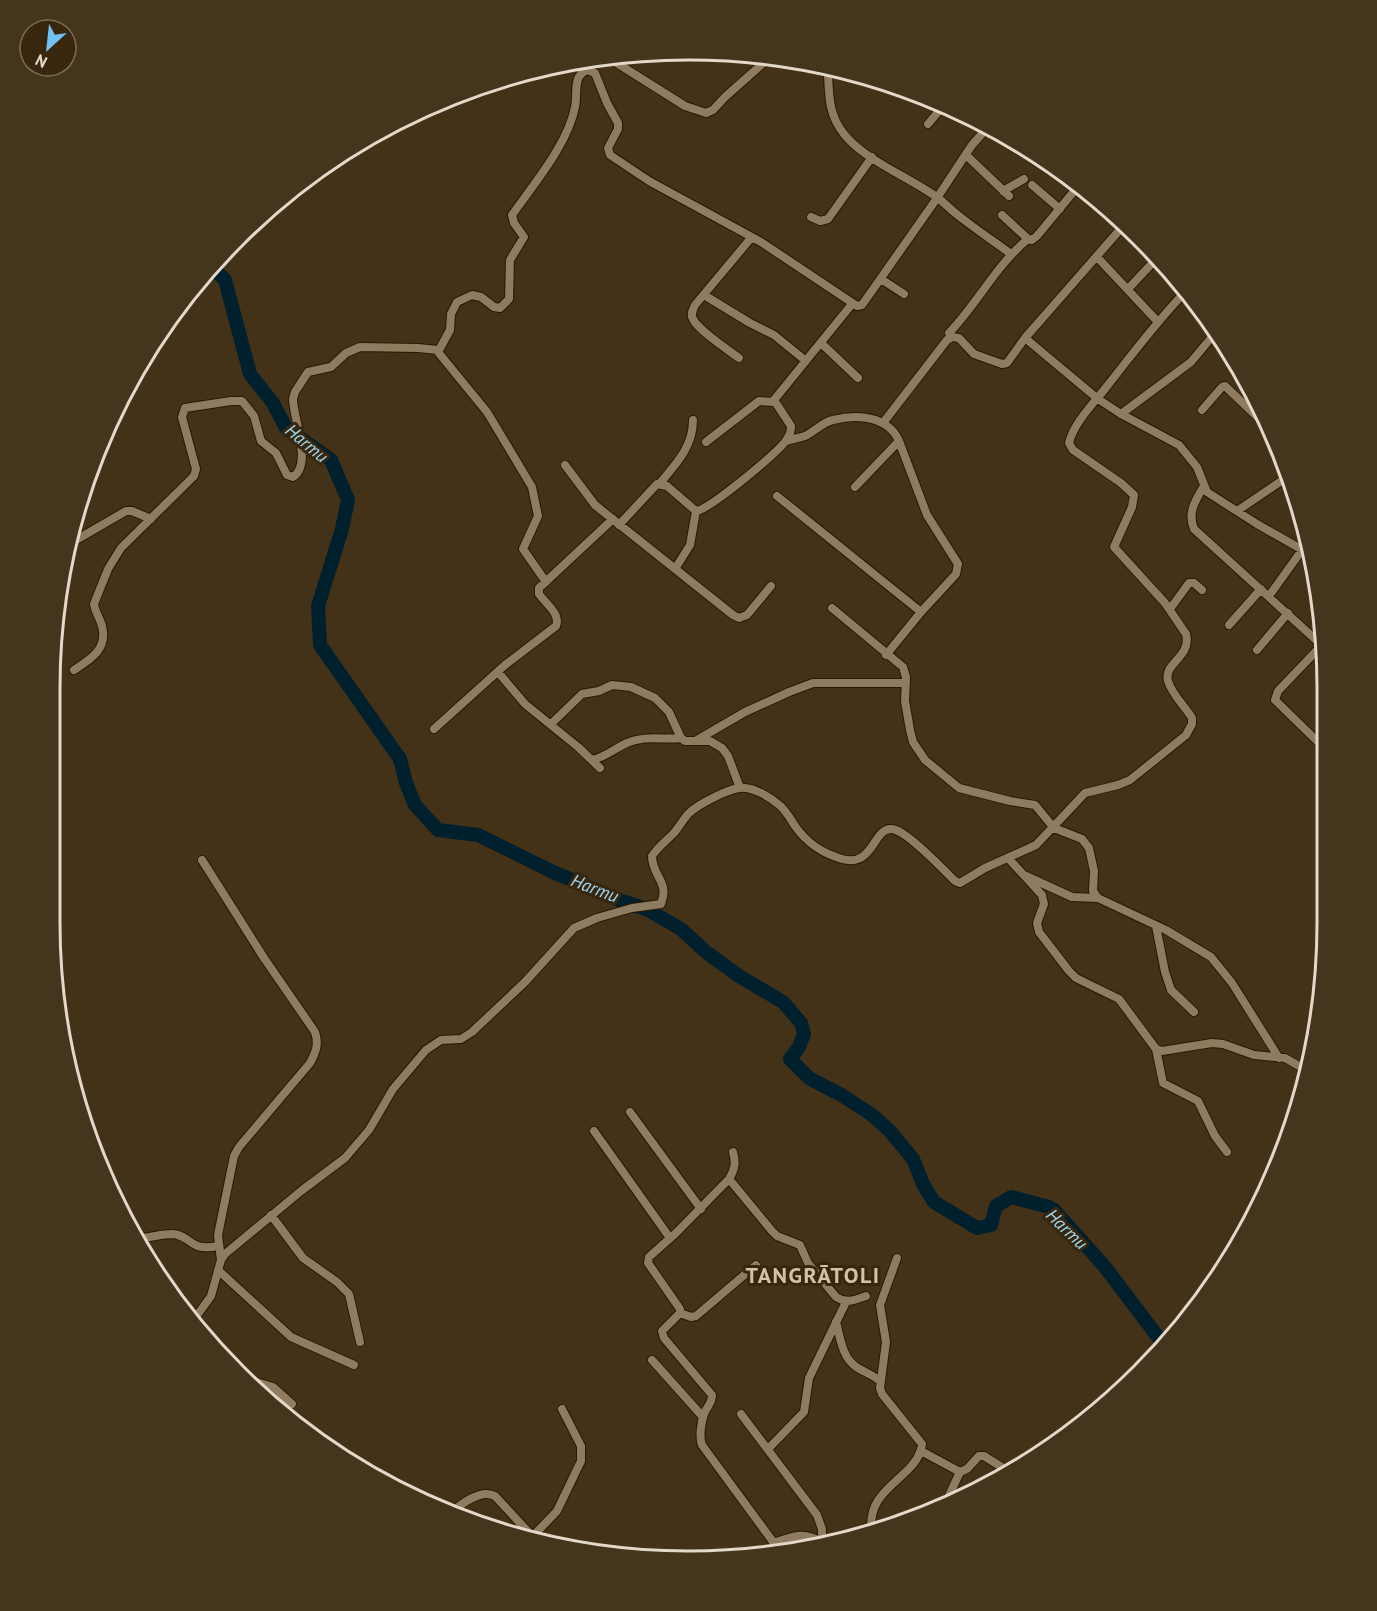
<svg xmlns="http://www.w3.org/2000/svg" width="1377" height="1611" font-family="'PT Sans',sans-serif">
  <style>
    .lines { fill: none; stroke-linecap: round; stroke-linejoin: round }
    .river { stroke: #01202e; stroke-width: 14 }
    .minor-casing { stroke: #291901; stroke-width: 10 }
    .minor { stroke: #8f7b60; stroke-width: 8 }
    .labels { text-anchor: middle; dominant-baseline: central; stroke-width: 6; stroke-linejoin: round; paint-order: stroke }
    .water-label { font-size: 18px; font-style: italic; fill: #9dd9f8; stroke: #38270e }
    .district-label { font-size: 22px; font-weight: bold; letter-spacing: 1.5px; fill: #d7c1a4; stroke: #38270e }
    .rim { fill: none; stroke: #e3d8c9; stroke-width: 3 }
  </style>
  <rect width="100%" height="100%" fill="#433118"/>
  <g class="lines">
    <path class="river" d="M212,267L225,280L250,374L273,403L286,428L331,460L348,500L342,529L318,606L320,645L400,759L406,783L415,805L438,830L478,835L553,872L619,900L646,909L681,929L706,952L739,976L783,1002L801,1023L804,1034L799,1047L790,1059L809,1078L843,1096L872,1115L889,1130L913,1159L923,1184L934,1202L977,1228L991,1225L996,1206L1011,1197L1049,1207L1054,1210L1105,1267L1164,1345"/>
    <defs>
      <path id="minor" d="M604,55L685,106L706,113L713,110L725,97L770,57
        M813,64C822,71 829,78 839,69
        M828,74C829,96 829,116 844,134C864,160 911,178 938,198C947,205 954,213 963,219C978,231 995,242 1011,254
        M928,124L944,105
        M1022,147L1046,167L1051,165
        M966,155L1009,196
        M1032,185L1060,209
        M1003,191L1024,179
        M1002,215L1028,239L1032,240L1037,236L1080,184
        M811,217L820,221L828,219L872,157
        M1097,257L1158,322
        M881,279L904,294
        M1128,289L1158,257
        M704,295L750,323L774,335L806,361
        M949,333C977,304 997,264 1028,239
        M1025,338L1098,399L1121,414L1179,445L1197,467L1207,492L1257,524L1308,553
        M821,343L858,378
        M739,358C728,350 698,330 693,319C690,314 693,310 695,305L751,238
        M1243,379L1245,377
        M1202,410L1222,387L1225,386L1268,427
        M1121,414L1191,362L1216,332
        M883,423L947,340L952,337L959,338L974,354L1002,364L1007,363L1025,338L1124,225
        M786,441C792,439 799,438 805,436C815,431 823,422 833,420C858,414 888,416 899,441L927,515L958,564L956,574L921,612L886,655
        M706,442L759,401L774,402
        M565,465L595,505L733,615L739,618L747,615L771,586
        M660,483C676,464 693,447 693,420
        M1204,486C1196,499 1187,513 1194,529L1326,649
        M855,487L899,441
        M777,496L921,612
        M1237,511L1290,475
        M619,525L657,484L667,486L696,511C709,510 780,451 787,439C790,435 791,431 791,426L774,400L852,304
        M69,544L126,511H132L151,519
        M675,569L690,545L696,511
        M546,582L523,549L538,516L532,487L487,412L438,352L450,330L451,314L457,302L472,295L481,297L494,307L500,308L509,299L510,260L524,237L514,223L512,215C533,185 568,144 575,107C578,94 572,76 587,70L595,73L607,103L618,123V129L608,148L610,155L649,181L761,242L857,306L862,305L935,201L972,145L989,126
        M1269,596L1302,550
        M832,608L903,667L906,677L905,701L910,730L913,742L925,760L959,788L1010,801L1035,805L1054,828L1082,839L1089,848L1094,871L1093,891L1098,898L1166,930L1211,957L1232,983L1279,1058
        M1170,609L1189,583H1194L1202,590
        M1229,625L1261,589
        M1322,645L1278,691L1275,700L1317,741L1323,744L1327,741
        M1257,650L1288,613
        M74,670C91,659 108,649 102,626C100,618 95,612 94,604L108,569L121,548L194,476L196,469L182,417L185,408L231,401H242L254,416L261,441L276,453L287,475L293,477C313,464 293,418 293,399L295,392L308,372L331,367L346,353L360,347L418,348L438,350
        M498,672L525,704L578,747L600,768
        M1320,688L1326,693
        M551,724L582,694L599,691L612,685L631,687L655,698L669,712L681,738L685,741H710L722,748L728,756L740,788
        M434,729L505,665L556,626C561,614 546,604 539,594V588L613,519
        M697,740L745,712L789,692L813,683H906
        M592,760C606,757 615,748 627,743C644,735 664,740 681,738
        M1008,858L1042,895L1044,904L1037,923L1039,932L1069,971L1076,978L1119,999L1156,1049L1162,1051L1212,1043L1223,1044L1254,1055L1285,1058L1308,1071
        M202,860L264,958L315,1032C319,1044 316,1052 310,1063L239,1147L234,1156L218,1235L221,1260
        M1026,876L1072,897L1098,898
        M1156,926L1165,972L1171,990L1194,1012
        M1156,1049L1163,1083L1198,1101L1215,1136L1227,1152
        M630,1112L701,1209
        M594,1131L670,1238
        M733,1152C736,1163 735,1169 729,1179L676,1233L649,1257L648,1263L680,1309V1313L662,1331L664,1338L712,1395C712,1404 707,1406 704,1414C701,1422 699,1438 702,1445L782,1554
        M729,1179L772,1231L777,1236L800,1245L808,1263L836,1297C847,1304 855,1300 866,1296
        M271,1215L303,1258L337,1282L349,1294L360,1342
        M137,1238C149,1238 161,1234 172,1234C192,1235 188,1252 218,1246
        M218,1270L291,1337L354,1365
        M680,1313L691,1317L696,1316L756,1265
        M193,1321L211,1296L221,1260L225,1254L301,1191L345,1158L369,1130L393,1089L426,1050L441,1040L461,1039L472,1032L525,982L574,928L597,918L632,908L661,904C670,881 652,877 652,856C658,847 667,840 674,833C679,827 683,820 688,814C697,805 732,786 745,788C756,789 770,797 778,804C785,809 790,818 795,826C807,843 821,853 842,859C874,868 873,827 892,829C906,830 944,870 955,881L960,883L985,868L1036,845L1085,793L1118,785L1130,780L1186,735L1192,724V718C1185,706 1172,695 1168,681C1163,663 1192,657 1186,634L1165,603L1114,547L1132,507L1134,495L1121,483L1073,450L1069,443C1074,422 1095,402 1108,385C1133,353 1158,320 1186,291
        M836,1322C840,1336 842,1357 855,1366C863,1372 872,1374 880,1381
        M652,1360L703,1417
        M249,1380L273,1387L292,1404
        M741,1414L817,1515L822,1529V1542
        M768,1449L804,1412L809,1378L846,1302
        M921,1451L960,1472L967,1469L979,1456H984L1008,1471
        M946,1502L960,1472
        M449,1514C460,1505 481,1488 495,1496L533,1537
        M872,1533C864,1486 918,1479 922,1444L882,1394L880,1388L886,1342L880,1305L897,1258
        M533,1536L557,1511L581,1461V1446L562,1409
        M773,1543C795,1536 803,1531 824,1543"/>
    </defs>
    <use href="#minor" class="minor-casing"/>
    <use href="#minor" class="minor"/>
  </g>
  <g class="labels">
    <g class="water-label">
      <text transform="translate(307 443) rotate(40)">Harmu</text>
      <text transform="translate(595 888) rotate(21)">Harmu</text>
      <text transform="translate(1067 1229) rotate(44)">Harmu</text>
    </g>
    <g class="district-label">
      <text x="813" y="1275">TANGRĀTOLI</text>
    </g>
  </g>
  <path d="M0 0H1377V1611H0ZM688 60H689A628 628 0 0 1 1317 688V923A628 628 0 0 1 689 1551H688A628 628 0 0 1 60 923V688A628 628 0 0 1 688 60Z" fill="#46351d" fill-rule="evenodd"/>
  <path class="rim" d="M688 60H689A628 628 0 0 1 1317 688V923A628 628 0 0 1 689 1551H688A628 628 0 0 1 60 923V688A628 628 0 0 1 688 60Z"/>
  <g transform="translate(48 48) rotate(207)"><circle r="28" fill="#38270e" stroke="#7c6e59" stroke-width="1.5"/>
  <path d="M0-4.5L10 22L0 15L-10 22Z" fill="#71c1f5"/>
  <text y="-9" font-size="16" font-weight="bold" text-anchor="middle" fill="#e3d8c9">N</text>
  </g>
</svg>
